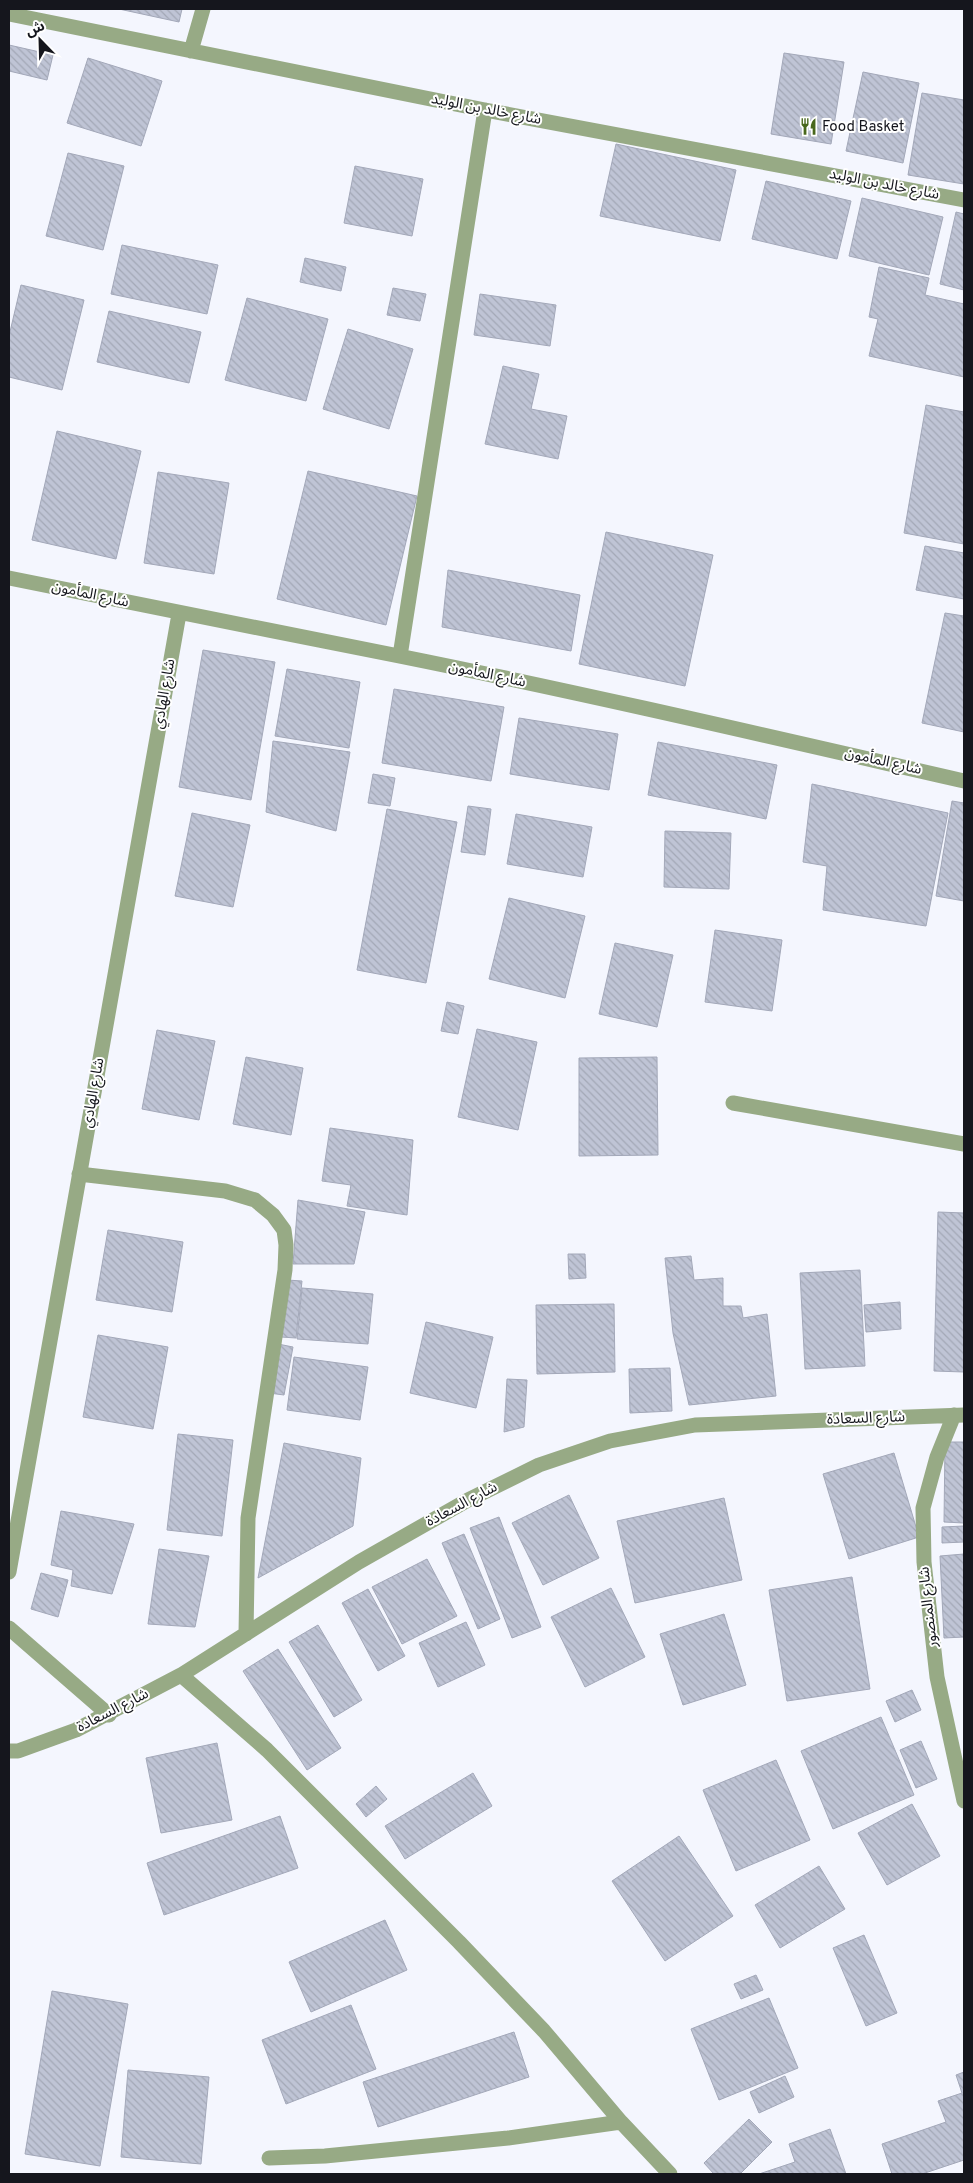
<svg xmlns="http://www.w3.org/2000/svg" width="973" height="2183" font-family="Overpass,'Noto Sans Arabic',sans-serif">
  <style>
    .building { fill: url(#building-back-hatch); stroke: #a3a8b9 }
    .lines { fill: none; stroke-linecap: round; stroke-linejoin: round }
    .street { stroke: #97aa85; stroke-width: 15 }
    .labels { text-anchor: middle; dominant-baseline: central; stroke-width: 4; stroke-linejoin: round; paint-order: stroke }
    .street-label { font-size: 15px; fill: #15161d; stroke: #fff }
    .poi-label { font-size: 15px; fill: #15161d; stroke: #fff; text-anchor: start }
  </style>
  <defs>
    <pattern id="building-back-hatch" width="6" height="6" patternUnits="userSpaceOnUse" patternTransform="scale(1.25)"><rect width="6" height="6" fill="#bfc4d5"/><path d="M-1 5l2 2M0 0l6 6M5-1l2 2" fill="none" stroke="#a3a8b6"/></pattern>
  </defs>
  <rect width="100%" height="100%" fill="#f4f6fe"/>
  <path class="building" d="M119,9H182L179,22Z
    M9,45L53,55L47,80L9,71Z
    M784,53L844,62L831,144L771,134Z
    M88,58L162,81L141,146L67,123Z
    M863,72L919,83L903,163L846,151Z
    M922,93L964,100V184L908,175Z
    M616,144L736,170L720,241L600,216Z
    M68,153L124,166L103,250L46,236Z
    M355,166L423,179L412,236L344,223Z
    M766,181L851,201L837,259L752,239Z
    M862,198L943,217L929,275L849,256Z
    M956,212L964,214V290L940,284Z
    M122,245L218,265L207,314L111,294Z
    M305,258L346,267L341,291L300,282Z
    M879,267L929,278L925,295L964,304V377L869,356L878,319L869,317Z
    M21,285L84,300L62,390L9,377V336Z
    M393,288L426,294L420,321L387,315Z
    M480,294L556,305L550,346L474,335Z
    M247,298L328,319L306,401L225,380Z
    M109,311L201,332L189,383L97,362Z
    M348,329L413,349L389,429L323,409Z
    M503,366L539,374L531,409L567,416L558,459L485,444Z
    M926,405L964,412V544L904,533Z
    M57,431L141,451L116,559L32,540Z
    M308,471L417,496L386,625L277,599Z
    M158,472L229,483L214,574L144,563Z
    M606,532L713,555L685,686L579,664Z
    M925,546L964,553V599L916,590Z
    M448,570L580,595L571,651L442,627Z
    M945,613L964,616V732L922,723Z
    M203,650L275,662L251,800L179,787Z
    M287,669L360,682L349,748L275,736Z
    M394,689L504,707L491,781L382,763Z
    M519,718L618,734L609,790L510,774Z
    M273,741L350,752L336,831L266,812Z
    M658,742L777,765L766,819L648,795Z
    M373,774L395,778L390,806L368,803Z
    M812,784L948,813L926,926L823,910L827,866L803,862Z
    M952,801L964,803V901L936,896Z
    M468,806L491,809L485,855L461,852Z
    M387,809L457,822L426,983L357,970Z
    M192,813L250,825L233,907L175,896Z
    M516,814L592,827L583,877L507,864Z
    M665,831L731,833L729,889L664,887Z
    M509,898L585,916L565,998L489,979Z
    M715,930L782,940L772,1011L705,1002Z
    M615,943L673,955L657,1027L599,1014Z
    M447,1002L464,1006L458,1034L441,1031Z
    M477,1029L537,1042L518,1130L458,1117Z
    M157,1030L215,1041L199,1120L142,1109Z
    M246,1057L303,1068L291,1135L233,1124Z
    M657,1057L658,1155L579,1156V1058Z
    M330,1128L413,1140L407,1215L347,1206L351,1185L322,1181Z
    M298,1200L365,1212L354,1264H293Z
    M938,1212L964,1213V1372L934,1371Z
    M108,1230L183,1242L172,1312L96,1300Z
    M568,1254H585L586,1278L569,1279Z
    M691,1256L694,1280L723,1278V1306H741L743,1318L767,1314L776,1396L689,1405L673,1333L665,1258Z
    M860,1270L865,1366L805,1369L800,1273Z
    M287,1280L302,1281L296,1338L281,1337Z
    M302,1288L373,1294L368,1344L297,1339Z
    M900,1302L901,1329L866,1332L864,1305Z
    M614,1304L615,1372L537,1374L536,1305Z
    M426,1322L493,1337L476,1408L410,1393Z
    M98,1335L168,1347L153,1429L83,1417Z
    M278,1344L293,1347L284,1395L269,1393Z
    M294,1357L368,1367L360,1420L287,1410Z
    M670,1368L672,1411L630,1413L629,1369Z
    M507,1379L527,1380L524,1427L504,1432Z
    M178,1434L233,1440L222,1536L167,1530Z
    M945,1442H964V1523L944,1522Z
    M284,1443L361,1458L353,1526L258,1578Z
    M894,1453L919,1537L849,1559L823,1474Z
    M569,1495L599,1558L543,1585L512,1523Z
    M724,1498L742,1580L635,1603L617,1521Z
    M61,1511L134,1524L112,1594L71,1586L73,1570L51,1565Z
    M499,1517L541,1627L512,1638L470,1528Z
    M964,1526V1542L942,1543V1527Z
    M464,1534L500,1619L478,1629L442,1543Z
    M159,1549L209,1556L195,1627L148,1624Z
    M964,1554V1637L944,1638L940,1556Z
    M427,1559L457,1616L402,1644L372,1587Z
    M41,1573L68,1580L58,1617L31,1609Z
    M852,1577L870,1689L787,1701L769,1590Z
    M611,1588L645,1657L585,1687L551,1617Z
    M368,1589L405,1656L378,1671L342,1603Z
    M724,1614L746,1685L683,1705L660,1634Z
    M466,1622L485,1665L438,1687L419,1643Z
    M318,1625L362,1700L334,1717L289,1642Z
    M278,1649L341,1748L307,1770L243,1671Z
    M912,1690L921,1710L895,1722L886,1701Z
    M881,1717L914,1795L833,1829L801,1751Z
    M921,1741L937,1779L916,1788L900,1750Z
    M217,1743L232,1820L161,1833L146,1758Z
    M776,1760L810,1840L736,1871L703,1790Z
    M473,1773L492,1806L405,1859L385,1826Z
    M376,1786L387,1799L366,1817L356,1804Z
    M912,1804L940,1856L887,1885L858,1833Z
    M280,1816L298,1868L164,1915L147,1863Z
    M679,1836L733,1916L665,1961L612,1881Z
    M819,1866L845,1909L780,1948L755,1905Z
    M385,1920L407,1970L311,2012L289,1962Z
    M864,1935L897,2013L866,2026L833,1948Z
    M756,1975L763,1990L741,1999L734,1984Z
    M52,1991L128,2004L100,2166L25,2154Z
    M769,1998L798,2068L719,2100L691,2029Z
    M351,2005L376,2069L286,2104L262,2040Z
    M514,2032L529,2077L378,2127L363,2082Z
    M128,2070L209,2077L201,2164L121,2157Z
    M964,2072V2160L922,2174H892L882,2144L946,2122L938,2101L962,2093L956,2075Z
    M785,2076L794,2097L759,2113L750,2092Z
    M749,2119L772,2142L740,2174H714L704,2163Z
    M830,2129L846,2174H759L795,2162L789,2144Z"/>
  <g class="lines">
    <path class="street" d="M9,14L485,110L964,200
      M191,51L203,9
      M9,578C139,605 269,630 399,656C588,694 776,738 964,781
      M400,656L485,110
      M733,1103L964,1144
      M79,1174L225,1191L255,1200L273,1215L284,1230L286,1245L285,1270L248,1518L246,1634
      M954,1415L937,1457L923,1508L924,1562L937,1677L964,1801
      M9,1572L179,614
      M9,1628L109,1715
      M181,1675L267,1750L459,1942L544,2031L621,2122L670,2174
      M9,1751H18L76,1730L181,1675L359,1562L468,1500L539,1465L610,1441L695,1425L964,1415
      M269,2158L325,2156L508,2138L621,2122"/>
  </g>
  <defs>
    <symbol id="restaurant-bare" viewBox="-9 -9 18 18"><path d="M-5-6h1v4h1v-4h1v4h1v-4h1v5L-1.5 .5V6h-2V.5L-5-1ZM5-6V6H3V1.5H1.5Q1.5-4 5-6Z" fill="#48671c" stroke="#fff" stroke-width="2.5" paint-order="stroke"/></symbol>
  </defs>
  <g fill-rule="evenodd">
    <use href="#restaurant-bare" x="796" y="114" width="25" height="25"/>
  </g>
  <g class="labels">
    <g class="street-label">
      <text transform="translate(486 110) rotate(11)">شارع خالد بن الوليد</text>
      <text transform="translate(884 185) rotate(11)">شارع خالد بن الوليد</text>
      <text transform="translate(90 595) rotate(12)">شارع المأمون</text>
      <text transform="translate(487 675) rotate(12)">شارع المأمون</text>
      <text transform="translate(165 694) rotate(-80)">شارع الهادي</text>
      <text transform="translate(883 762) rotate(13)">شارع المأمون</text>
      <text transform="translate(94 1093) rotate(-80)">شارع الهادي</text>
      <text transform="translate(866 1419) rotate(-2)">شارع السعادة</text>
      <text transform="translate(462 1505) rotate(-28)">شارع السعادة</text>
      <text transform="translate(929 1607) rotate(-96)">شارع المنصور</text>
      <text transform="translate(113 1711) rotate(-27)">شارع السعادة</text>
    </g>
    <g class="poi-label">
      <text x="822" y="127">Food Basket</text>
    </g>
  </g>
  <rect width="973" height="2183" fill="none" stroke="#15161d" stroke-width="20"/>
  <g transform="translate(40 40) rotate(337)" stroke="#ffffff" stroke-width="4" paint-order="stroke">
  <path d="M0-4L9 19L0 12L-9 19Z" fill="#15161d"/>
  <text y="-8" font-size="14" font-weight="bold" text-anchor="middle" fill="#15161d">ش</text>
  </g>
</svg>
